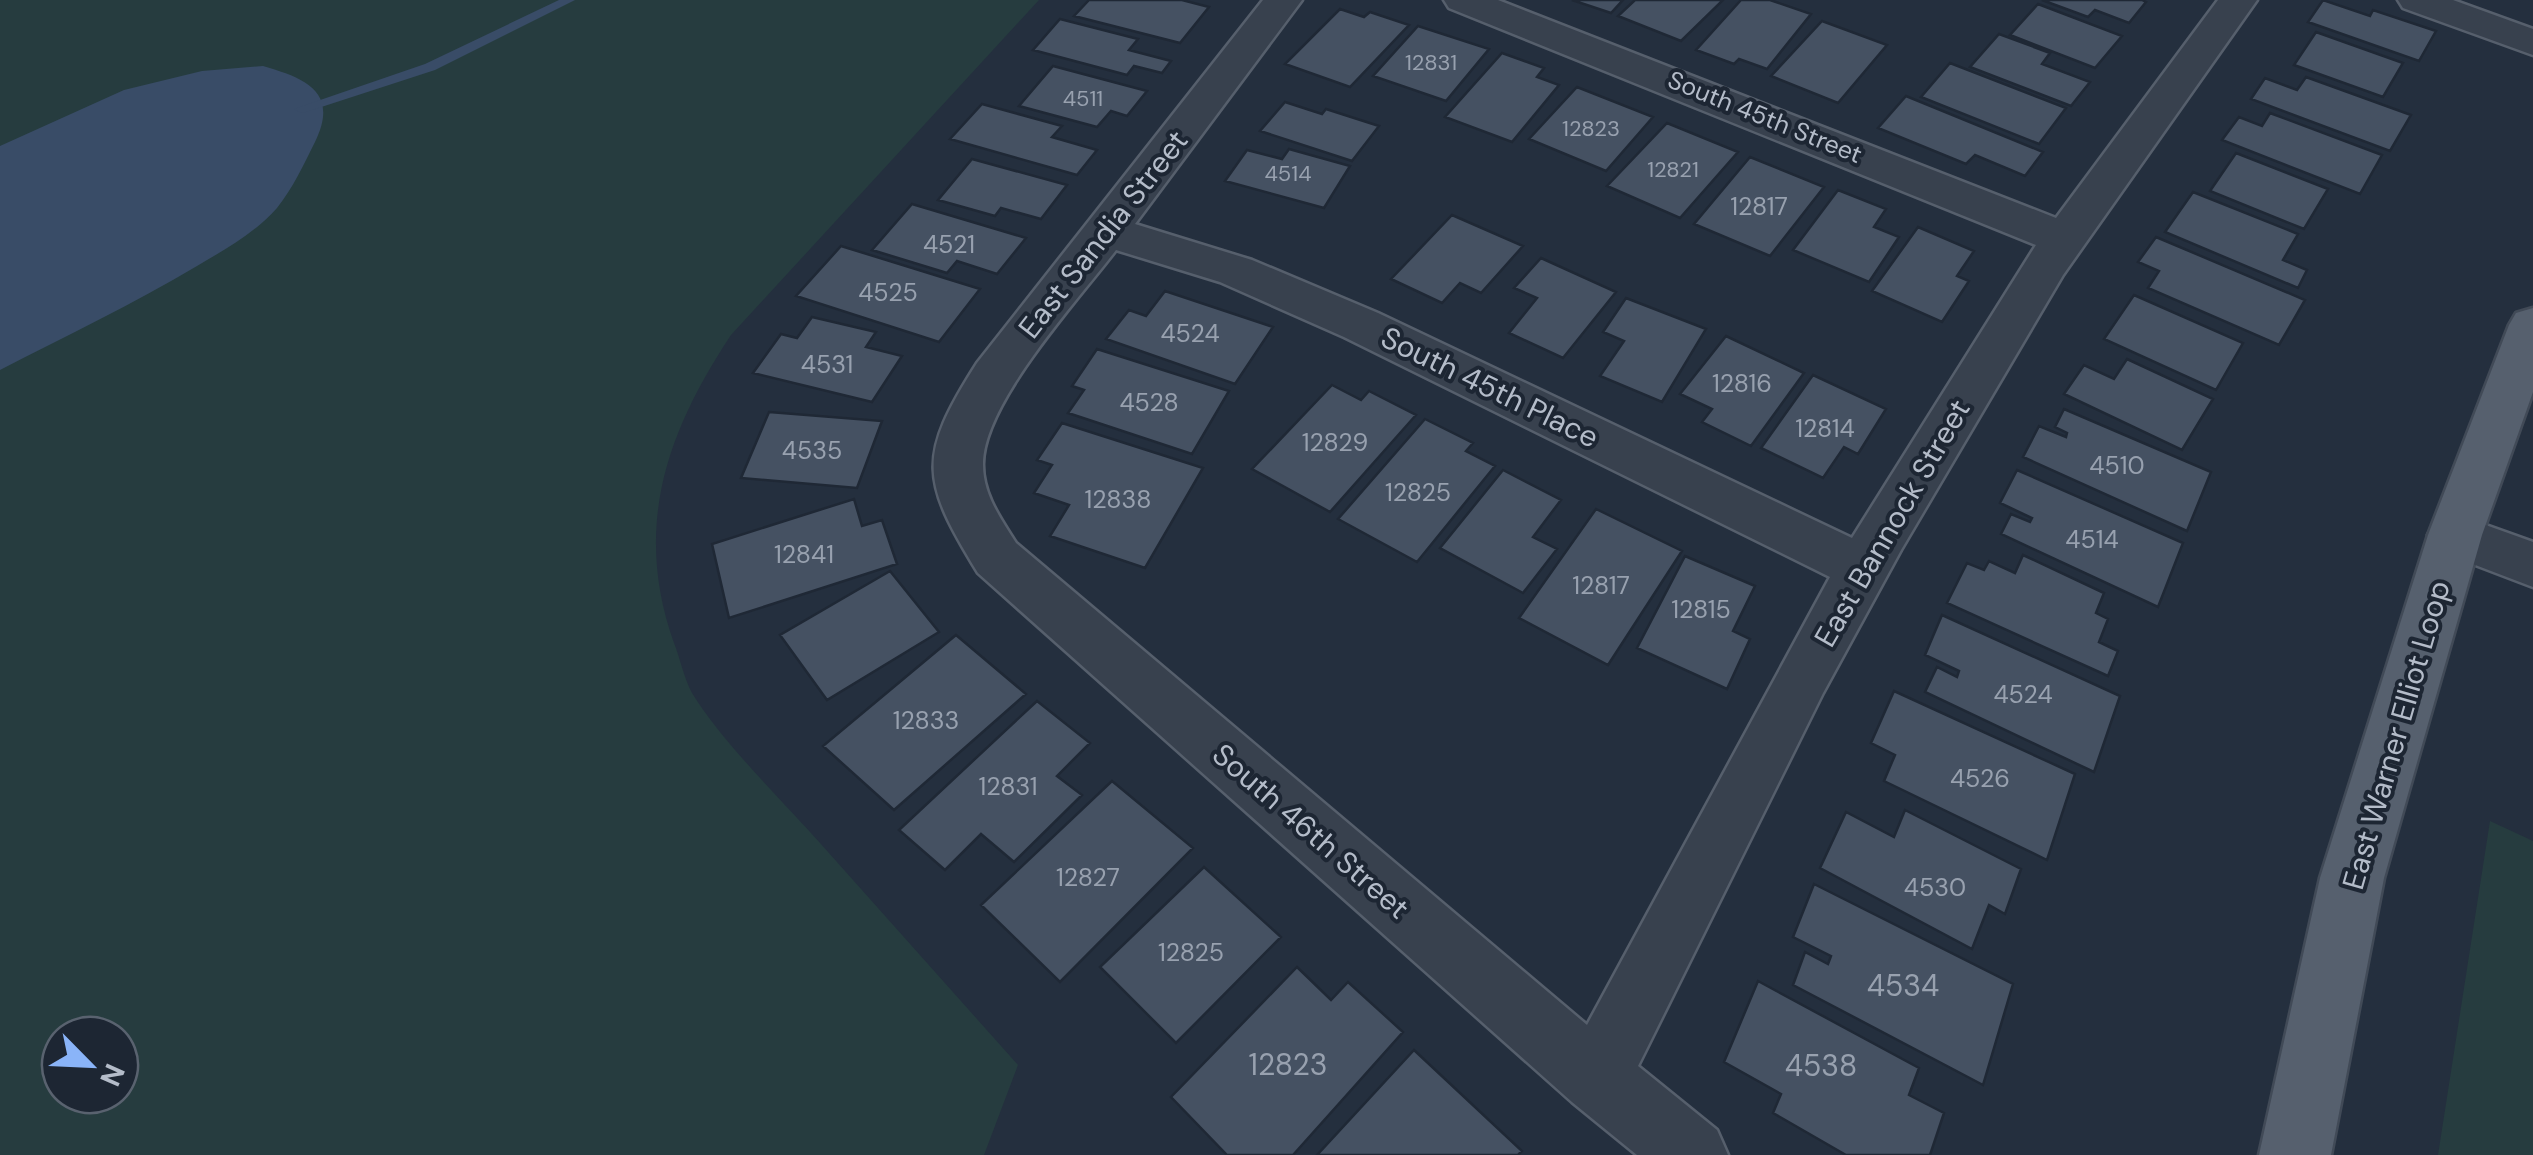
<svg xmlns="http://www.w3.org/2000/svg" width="2533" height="1155" font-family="'DM Sans',sans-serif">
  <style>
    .green { fill: #263c3f; fill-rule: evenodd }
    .water { fill: #394c67 }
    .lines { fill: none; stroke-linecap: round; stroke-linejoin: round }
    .stream { fill: #394c67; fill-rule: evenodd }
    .building { fill: #455162; stroke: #1f2835; stroke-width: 2.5 }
    .minor-casing { stroke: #565f6c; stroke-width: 5 }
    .major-casing { stroke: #414a57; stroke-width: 5 }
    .minor { fill: #38414e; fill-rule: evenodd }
    .major { fill: #56606e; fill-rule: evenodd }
    .labels { text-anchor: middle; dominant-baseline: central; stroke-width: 8; stroke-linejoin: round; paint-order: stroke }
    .far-number-label { font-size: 22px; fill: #98a1af }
    .far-street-label { font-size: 25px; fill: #b4bcc9; stroke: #1d2633 }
    .number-label { font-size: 25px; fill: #98a1af }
    .street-label { font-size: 30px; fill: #b4bcc9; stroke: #1d2633 }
    .near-number-label { font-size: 30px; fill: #98a1af }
  </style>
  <rect width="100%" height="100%" fill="#242f3e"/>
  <path class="green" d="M0,0H1039L731,335C666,433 633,528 674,643C680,658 684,678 692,693C722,742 781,799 820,843C886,917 952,991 1018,1065L984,1155H0ZM60,1035H120V1095H60Z
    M2490,821L2533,841V1155H2438Z"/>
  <path class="water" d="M263,66C304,78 340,91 315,142C304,164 293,188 277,208C255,233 224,250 197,266C133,304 66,336 0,370V146L124,90L202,71Z"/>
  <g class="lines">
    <path class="stream" d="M559,0H575L435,70L306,112L301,113L294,109L425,64Z"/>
  </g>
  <path class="building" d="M1089,0H1182L1209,7L1180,43L1074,16Z
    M1572,0H1623L1611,13Z
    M1635,0H1723L1681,41L1618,16Z
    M1741,0H1770L1811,14L1767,69L1739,59L1734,64L1696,50Z
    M2042,0H2142L2146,2L2129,23L2095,10L2088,17Z
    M2323,0L2370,16L2373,10L2436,31L2419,61L2308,22Z
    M2038,4L2122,36L2095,68L2010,35Z
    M1340,9L1364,17L1370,12L1409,25L1350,87L1285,64Z
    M1060,19L1138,39L1129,50L1171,61L1162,73L1134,66L1127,75L1033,50Z
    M1822,21L1887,45L1838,103L1771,76Z
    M1418,26L1489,49L1446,101L1373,76Z
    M2316,32L2403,63L2383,97L2294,65Z
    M1999,34L2050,53L2042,64L2090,82L2071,106L1970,67Z
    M1502,53L1544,68L1537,77L1559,85L1512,142L1445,117Z
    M1950,63L2066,108L2039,144L1921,97Z
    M1053,66L1147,91L1127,116L1111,111L1097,127L1019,106Z
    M2306,77L2411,115L2390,151L2251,99L2265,78L2297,90Z
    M1577,87L1653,117L1606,171L1529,139Z
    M1906,96L2043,152L2025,176L1975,155L1966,164L1878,128Z
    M1285,102L1322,114L1326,109L1379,126L1352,161L1260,131Z
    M982,104L1062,126L1052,137L1097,150L1077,175L950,139Z
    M2270,113L2382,155L2360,194L2222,140L2239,117L2262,126Z
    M1667,123L1738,152L1680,218L1607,186Z
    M1289,149L1350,166L1324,208L1225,181L1247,150L1282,159Z
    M2236,153L2328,189L2304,229L2210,191Z
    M1750,157L1824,187L1770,256L1694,224Z
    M972,159L1067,185L1041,219L1001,208L995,216L938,200Z
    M1838,190L1886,209L1874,227L1899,237L1869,282L1793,250Z
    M2193,192L2298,234L2283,260L2307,270L2298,288L2165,232Z
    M912,204L1026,238L997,274L957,261L947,273L872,250Z
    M1452,215L1523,246L1481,293L1460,283L1442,303L1391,279Z
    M1918,227L1974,251L1957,276L1969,281L1942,322L1872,291Z
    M2156,237L2305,300L2279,345L2148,288L2159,271L2138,262Z
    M841,246L980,289L939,342L796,296Z
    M1541,258L1616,292L1563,358L1509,333L1537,298L1514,288Z
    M1165,291L1273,327L1235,384L1106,339L1129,310L1146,316Z
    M2134,295L2243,343L2216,390L2104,339Z
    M1626,298L1706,329L1662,402L1600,376L1624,341L1603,332Z
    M812,317L876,332L866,347L902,356L872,402L753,373L781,334L797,338Z
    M1726,336L1804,373L1751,446L1702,422L1712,409L1680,394Z
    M1097,349L1229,391L1192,454L1068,413L1084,390L1072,386Z
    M2127,359L2213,399L2182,450L2064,394L2084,365L2114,379Z
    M1813,375L1886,409L1858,454L1844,447L1823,478L1761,448Z
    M1332,385L1361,400L1369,391L1416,415L1330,512L1252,469Z
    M2064,409L2211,472L2187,531L2023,457L2039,426L2066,437L2067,433L2055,427Z
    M769,412L882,421L857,488L741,478Z
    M1425,419L1473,443L1466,451L1495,466L1417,562L1338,519Z
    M1062,423L1203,468L1145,568L1050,536L1069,505L1034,493L1052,465L1037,460Z
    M1503,470L1561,500L1533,537L1557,549L1523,593L1440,548Z
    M2017,470L2183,543L2158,607L2001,534L2011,514L2030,522L2032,518L2000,503Z
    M854,499L862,526L882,520L897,564L729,618L712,544Z
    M1596,509L1682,551L1608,665L1519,618Z
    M2023,555L2104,593L2096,613L2108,619L2099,642L2118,651L2108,676L1947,603L1967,563L1984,570L1989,561L2015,573Z
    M1685,556L1755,586L1733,631L1750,639L1727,689L1637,648Z
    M890,571L939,632L827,700L780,635Z
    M1942,615L2120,696L2094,772L1925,692L1937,667L1957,677L1959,671L1925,655Z
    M956,635L1026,694L894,810L823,746Z
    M1894,691L2075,774L2047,860L1884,781L1895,755L1871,743Z
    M1037,701L1090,743L1057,776L1082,795L1014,862L981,834L945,870L899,830Z
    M1112,781L1193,848L1060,982L981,905Z
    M1905,810L2021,869L2005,914L1989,905L1972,949L1820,868L1846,812L1894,837Z
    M1204,867L1281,937L1176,1043L1100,967Z
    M1814,884L2013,984L1983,1085L1793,985L1805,952L1828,964L1831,956L1793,937Z
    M1297,967L1331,1000L1348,982L1403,1032L1293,1155H1227L1171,1097Z
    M1758,981L1919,1068L1909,1095L1944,1113L1930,1155H1846L1773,1113L1781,1094L1724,1062Z
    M1414,1050L1522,1151L1518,1155H1317Z"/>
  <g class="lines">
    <defs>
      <path id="minor" d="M1263,0H1302L1135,224L1252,260L1378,313L1852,538L2036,245L1449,8L1444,0H1498L2056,218L2218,0H2257L2063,275L1901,550L1823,693L1638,1066L1717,1130L1728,1155H1637L1572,1102L978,573C921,480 917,457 977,363ZM1116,250L1220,282L1344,337L1830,577L1587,1025L1016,543C1001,519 983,495 983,465C982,404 1078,300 1116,250Z
        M2398,0H2453L2533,29V55L2403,8Z
        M2455,514L2533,542V587L2436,550L2428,535L2436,520Z"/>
      <path id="major" d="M2533,308V392L2482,535L2384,878L2331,1155H2259L2320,878L2428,535L2509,325L2516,313Z"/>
    </defs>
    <use href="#minor" class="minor-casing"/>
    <use href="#major" class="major-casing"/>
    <use href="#minor" class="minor"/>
    <use href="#major" class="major"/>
  </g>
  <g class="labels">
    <g class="far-number-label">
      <text x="1431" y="62">12831</text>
      <text x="1083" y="98">4511</text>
      <text x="1591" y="128">12823</text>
      <text x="1673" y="169">12821</text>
      <text x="1288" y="173">4514</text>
    </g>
    <g class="far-street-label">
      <text transform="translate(1765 117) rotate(22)">South 45th Street</text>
    </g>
    <g class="number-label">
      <text x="1759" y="206">12817</text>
      <text x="949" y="244">4521</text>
      <text x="888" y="292">4525</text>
      <text x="1190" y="333">4524</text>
      <text x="827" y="364">4531</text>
      <text x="1742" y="383">12816</text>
      <text x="1149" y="402">4528</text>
      <text x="1825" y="428">12814</text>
      <text x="1335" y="442">12829</text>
      <text x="812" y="450">4535</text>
      <text x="2117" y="465">4510</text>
      <text x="1418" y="492">12825</text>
      <text x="1118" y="499">12838</text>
      <text x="2092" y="539">4514</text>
      <text x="804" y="554">12841</text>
      <text x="1601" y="585">12817</text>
      <text x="1701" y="609">12815</text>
      <text x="2023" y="694">4524</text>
      <text x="926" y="720">12833</text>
      <text x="1980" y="778">4526</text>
      <text x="1008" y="786">12831</text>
      <text x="1088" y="877">12827</text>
      <text x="1935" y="887">4530</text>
      <text x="1191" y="952">12825</text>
    </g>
    <g class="street-label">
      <text transform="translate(1103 234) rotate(-52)">East Sandia Street</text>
      <text transform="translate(1490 387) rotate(26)">South 45th Place</text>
      <text transform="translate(1892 523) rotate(-60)">East Bannock Street</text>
      <text transform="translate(2396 735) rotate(-74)">East Warner Elliot Loop</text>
      <text transform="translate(1311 831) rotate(41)">South 46th Street</text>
    </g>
    <g class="near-number-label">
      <text x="1903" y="985">4534</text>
      <text x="1288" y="1064">12823</text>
      <text x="1821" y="1065">4538</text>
    </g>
  </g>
  <g transform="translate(90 1065) rotate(114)"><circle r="48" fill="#1d2633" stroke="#59626f" stroke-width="2.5"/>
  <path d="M0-8L18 38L0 25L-18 38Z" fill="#8ab4f8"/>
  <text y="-15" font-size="28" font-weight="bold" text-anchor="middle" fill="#b4bcc9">N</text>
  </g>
</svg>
